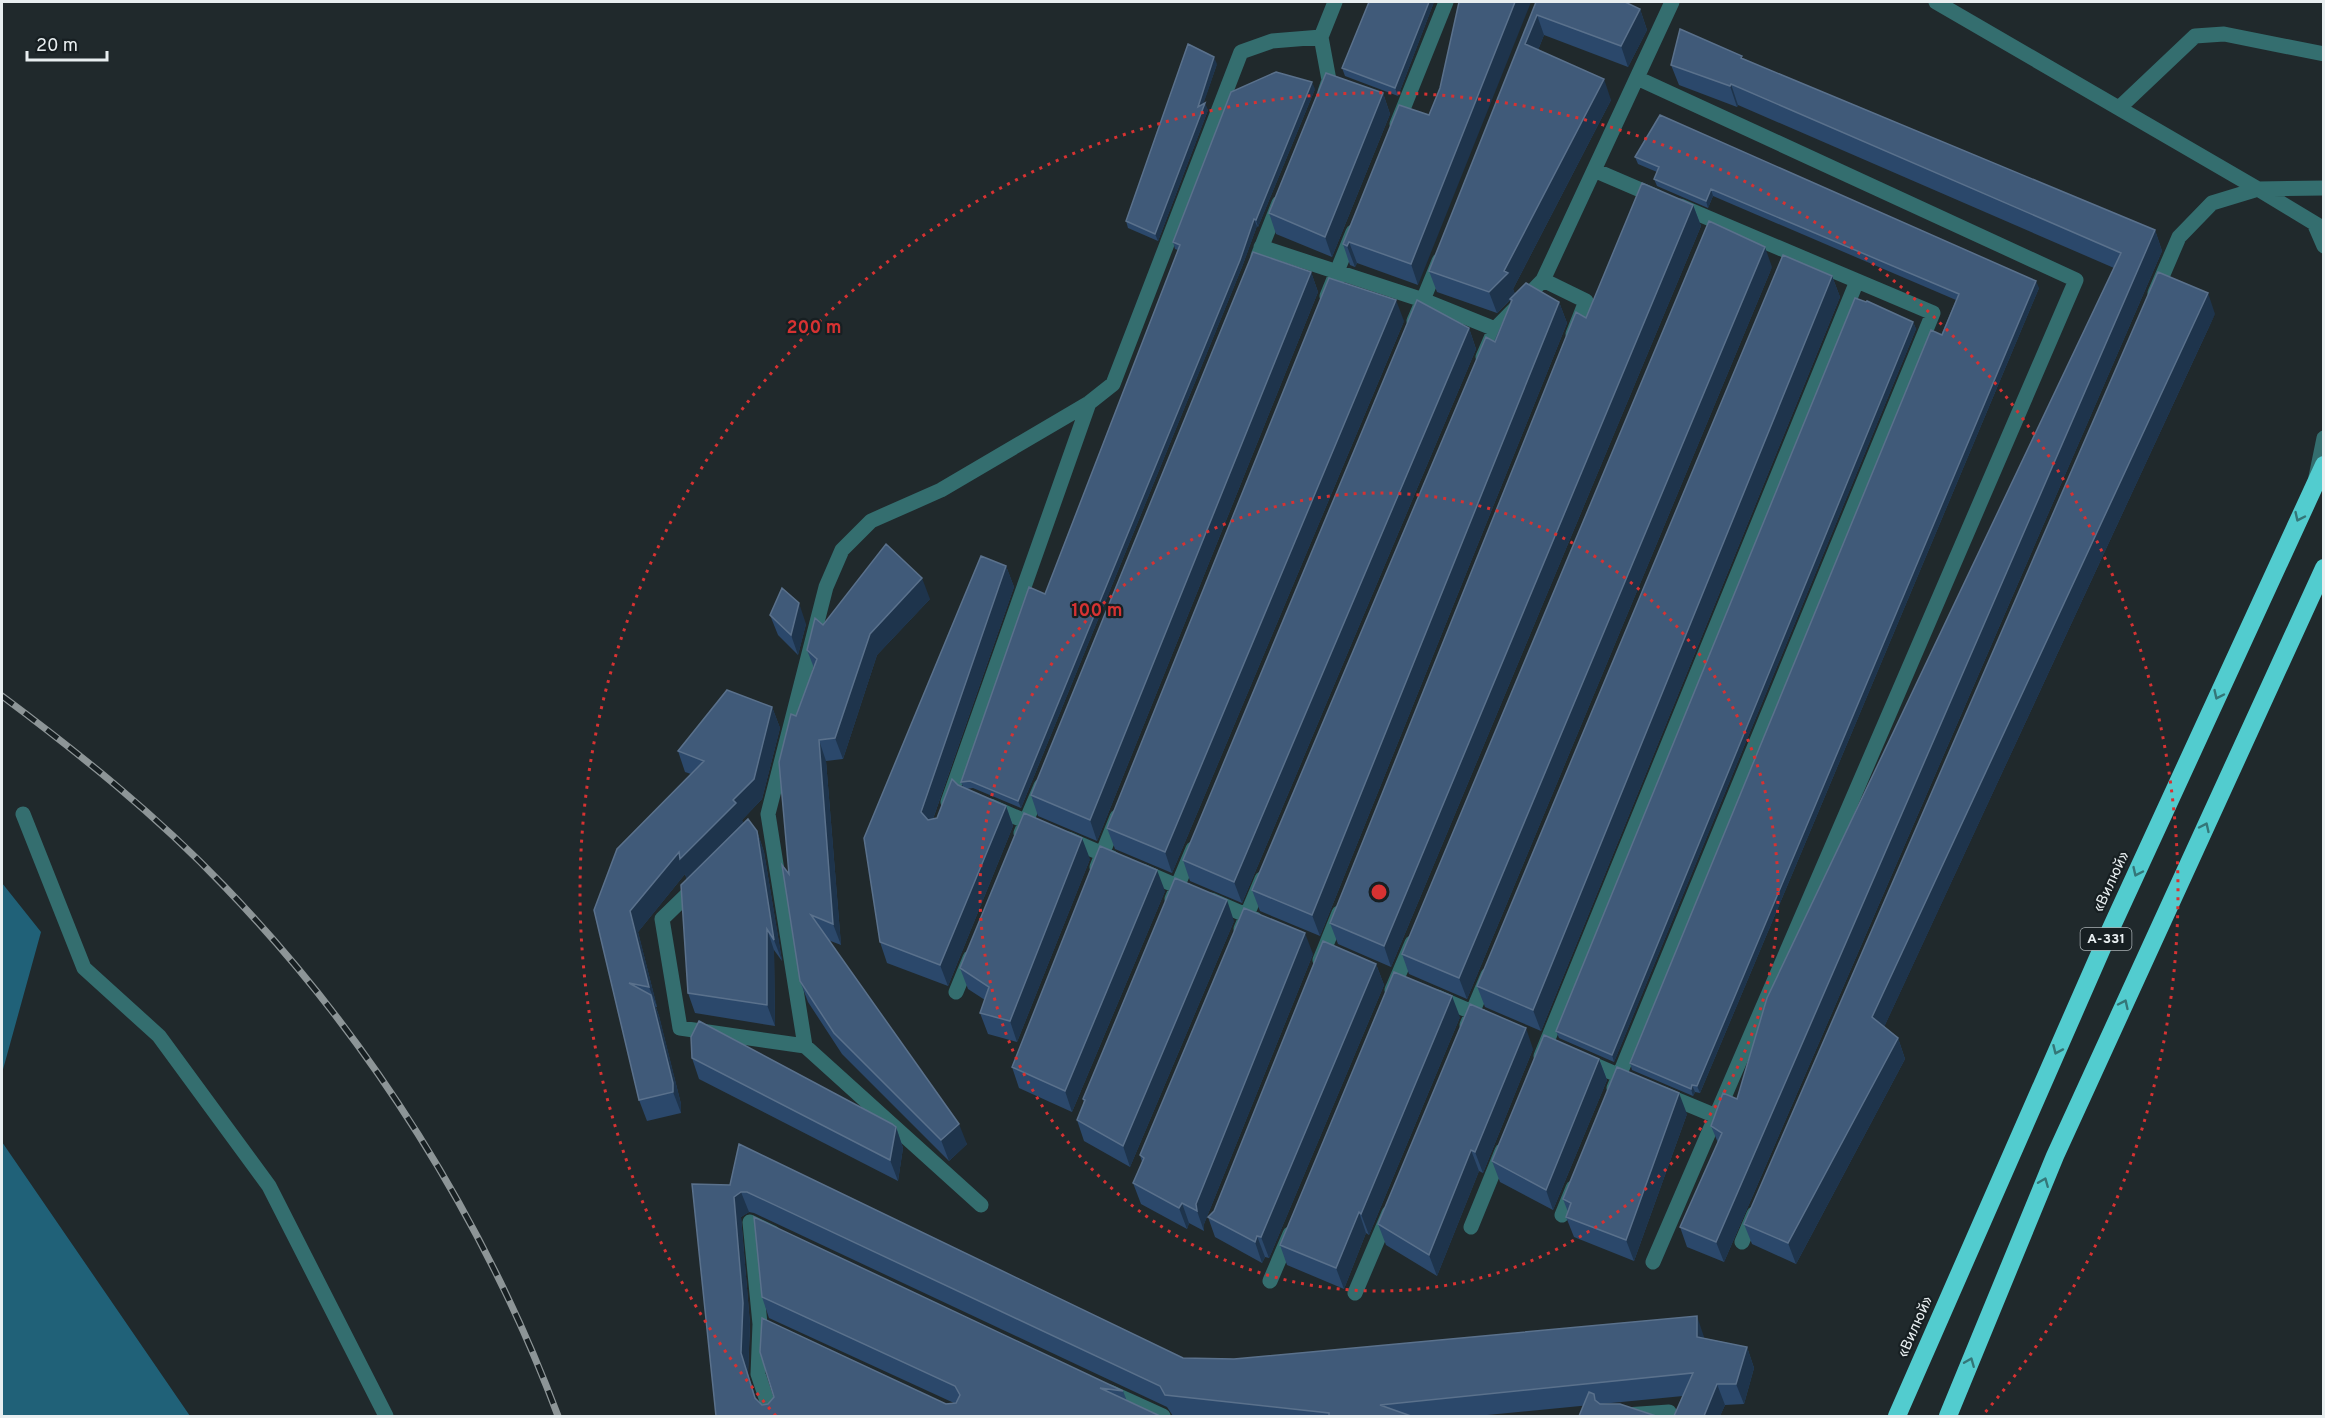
<svg xmlns="http://www.w3.org/2000/svg" width="2325" height="1418" font-family="Overpass,sans-serif">
  <style>
    .forest { fill: #206178 }
    .lines { fill: none; stroke-linecap: round; stroke-linejoin: round }
    .minor { stroke: #346e6f; stroke-width: 15 }
    .highway { stroke: #52cccf; stroke-width: 18 }
    .rail-casing { stroke: #8d9597; stroke-width: 7 }
    .rail { stroke: #171f22; stroke-width: 4.5; stroke-dasharray: 14; stroke-linecap: butt }
    .wall { fill: #2b486b }
    .shaded-wall { fill: #1e344c }
    .building { fill: #405a79; stroke: #5a718c; stroke-width: 1.5 }
    .oneway { stroke: #347678 }
    .ring { fill: none; stroke: #d73232; stroke-width: 3; stroke-dasharray: 3 6 }
    .labels { text-anchor: middle; dominant-baseline: central; stroke-width: 4.5; stroke-linejoin: round; paint-order: stroke }
    .shield { fill: #171f22; stroke: #a9b0b2; stroke-width: 1.5 }
    .shield-label { font-size: 14px; font-weight: bold; fill: #e8eef0 }
    .street-label { font-size: 15px; fill: #e8eef0; stroke: #171f22 }
    .centre { fill: #d73232; stroke: #171f22; stroke-width: 3 }
    .ring-label { font-size: 18px; text-anchor: middle; font-weight: bold; fill: #d73232; stroke: #171f22; stroke-width: 4.5; stroke-linejoin: round; paint-order: stroke }
  </style>
  <rect width="100%" height="100%" fill="#20292c"/>
  <path class="forest" d="M2,883L41,932L2,1073Z
    M2,1142L190,1416H2Z"/>
  <g class="lines">
    <path class="minor" d="M1936,2L2258,189L2324,229
      M1321,37L1329,80L1325,92
      M1637,78L2076,280L1653,1262
      M2119,108L2195,36L2224,34L2324,54
      M1397,124L1446,2
      M1594,170L1657,197
      M2314,223L2324,246
      M1261,247L1423,300L1414,321
      M1258,256L1279,203
      M1439,261L1423,300L1495,329L1543,280
      M2155,293L2179,237L2212,203L2258,189L2324,188
      M1327,296L1353,232
      M1573,334L1586,301L1543,280L1672,2
      M1483,357L1495,329
      M2316,477L2324,438
      M948,802L1089,403
      M990,806L1034,825
      M23,814L84,968L159,1036L269,1186L386,1416
      M1021,833L1041,786
      M1068,839L1112,858
      M1097,867L1117,817
      M1142,871L1186,890
      M696,886L662,919L680,1028L805,1046
      M1172,899L1193,849
      M1211,900L1255,919
      M1241,929L1262,879
      M1320,960L1339,913
      M1392,990L1412,943
      M956,992L970,958
      M1437,997L1481,1016
      M1467,1025L1488,975
      M1541,1056L1857,281
      M1583,1060L1627,1079
      M1614,1088L1933,313L1680,206
      M1663,1094L1716,1116
      M981,1205L805,1046L768,814L826,587L842,550L871,521L941,490L1089,403L1113,384L1241,52L1272,41L1321,37L1335,2
      M1562,1215L1573,1188
      M1471,1227L1502,1151
      M1742,1242L1754,1214
      M1270,1281L1290,1234
      M1355,1293L1389,1213
      M1110,1392L1163,1416
      M772,1416L758,1374L760,1324L750,1222L773,1233
      M1611,1416L1669,1412L1667,1416"/>
    <path class="highway" d="M1897,1416L2107,937L2324,465
      M1948,1416L2055,1156L2324,568"/>
    <defs>
      <path id="rail" d="M2,696C80,754 156,815 224,886C369,1036 485,1221 558,1416"/>
    </defs>
    <use href="#rail" class="rail-casing"/>
    <use href="#rail" class="rail"/>
  </g>
  <path class="wall" d="M1369,2H1434L1398,96L1345,76L1342,68Z
    M1536,2L1640,9L1647,30L1628,67L1544,35L1538,50L1611,100L1513,289L1515,294L1559,302L1567,323L1320,936L1260,911L1252,890L1511,303L1510,300L1497,313L1437,292L1429,271Z
    M1743,59L2155,230L2162,251L1724,1262L1687,1247L1680,1227L1718,1143L1711,1126L1737,1099L2114,268L1738,105L1737,107L1679,85L1671,65Z
    M1217,64L1203,104L1208,110L1158,241L1128,228L1126,221Z
    M1315,89L1258,227L1257,226L1242,267L1021,808L973,788L966,789L1006,806L1013,826L948,986L887,963L880,942L1006,566L1014,587L933,819L937,818L958,785L963,787L961,782L1045,594L1178,250L1175,249L1173,242Z
    M1383,93L1390,114L1332,257L1276,234L1269,213Z
    M1399,105L1418,285L1357,263L1355,267L1350,265L1343,244Z
    M1635,157L2039,288L1700,1093L1695,1092L1693,1096L1632,1070L1630,1063L1956,300L1713,196L1708,208L1657,186L1654,179L1657,172L1638,164Z
    M1693,205L1701,226L1391,967L1338,944L1330,923L1586,318Z
    M1772,267L1467,999L1409,974L1402,954Z
    M1311,272L1318,292L1097,841L1038,816L1031,795Z
    M1832,276L1840,297L1541,1031L1485,1007L1477,986Z
    M2215,314L1884,1027L1898,1038L1905,1059L1796,1264L1752,1244L1744,1224Z
    M1404,321L1172,873L1115,849L1107,828Z
    M1913,322L1916,329L1614,1062L1559,1038L1556,1031Z
    M1469,328L1476,349L1242,903L1190,881L1183,860Z
    M930,599L877,655L843,759L826,761L841,945L828,940L967,1144L949,1161L842,1054L808,1002L800,981L789,874L796,716L814,668L807,650L823,625Z
    M770,615L806,624L798,655L778,635Z
    M772,707L780,728L762,799L742,820L743,824L757,831L764,852L782,961L774,950L775,1026L695,1013L688,993L687,880L685,874L638,932L657,1007H656L659,1016L681,1104V1113L647,1121L639,1100L594,910L691,774L685,772L678,751Z
    M1090,859L1017,1042L988,1034L980,1013L985,1000L968,989L960,968Z
    M1165,891L1072,1112L1019,1088L1012,1067Z
    M1234,921L1130,1167L1084,1141L1077,1120L1084,1102L1083,1099Z
    M1313,954L1204,1224V1231L1189,1223L1187,1229L1141,1204L1133,1183L1142,1162L1140,1155Z
    M1376,964L1384,985L1269,1258L1265,1257L1262,1263L1215,1237L1208,1217L1214,1211Z
    M1460,1017L1369,1235L1366,1233L1344,1289L1287,1265L1280,1245Z
    M1533,1049L1483,1173L1479,1171L1437,1276L1386,1245L1378,1224Z
    M692,1058L896,1127L903,1148L898,1181L699,1079Z
    M1599,1059L1607,1080L1553,1210L1500,1182L1492,1161Z
    M1687,1114L1634,1261L1574,1237L1566,1217L1568,1212L1563,1199Z
    M730,1185L1183,1358L1234,1359L1704,1337V1338L1747,1347L1754,1368L1744,1404L1725,1405L1720,1416H1674L1683,1396L1477,1416H1173L1167,1407L754,1213L749,1212L741,1217L750,1324L748,1374L756,1399L762,1405L954,1403L769,1318L762,1297L1123,1391L1127,1401L716,1416Z"/>
  <path class="shaded-wall" d="M1429,2H1434L1398,96L1395,88Z
    M1515,2H1531L1418,285L1411,264Z
    M1640,9L1647,30L1628,67L1621,46Z
    M1537,15L1544,35L1532,65L1525,44Z
    M1214,57L1217,64L1200,114L1198,107Z
    M1604,79L1611,100L1513,289L1515,294L1497,313L1489,292L1504,271Z
    M1312,82L1315,89L1258,227L1256,220Z
    M1731,84L1738,105L1737,107L1730,86Z
    M1383,93L1390,114L1332,257L1325,237Z
    M1205,103L1208,110L1158,241L1155,234Z
    M1711,189L1713,196L1708,208L1706,201Z
    M1693,205L1701,226L1391,967L1384,946Z
    M1254,219L1257,226L1242,267L1021,808L1018,801Z
    M2155,230L2162,251L1724,1262L1716,1242Z
    M1349,242L1357,263L1355,267L1347,246Z
    M1765,247L1772,267L1467,999L1459,978Z
    M1311,272L1318,292L1097,841L1090,820Z
    M1832,276L1840,297L1541,1031L1533,1010Z
    M2036,281L2039,288L1700,1093L1697,1086Z
    M2208,293L2215,314L1879,1038L1872,1017Z
    M1396,300L1404,321L1172,873L1165,852Z
    M1559,302L1567,323L1320,936L1312,915Z
    M1913,322L1916,329L1614,1062L1612,1055Z
    M1469,328L1476,349L1242,903L1234,882Z
    M1006,566L1014,587L928,833L921,812Z
    M922,578L930,599L877,655L843,759L835,738L870,634Z
    M799,603L806,624L798,655L791,635Z
    M772,707L780,728L762,799L742,820L744,824L687,880L685,874L638,932L657,1007L649,987L630,911L679,852L733,800Z
    M819,740L826,761L841,945L833,924Z
    M1006,806L1013,826L948,986L940,965Z
    M757,831L764,852L782,961L774,940Z
    M1082,838L1090,859L1017,1042L1010,1021Z
    M1157,870L1165,891L1072,1112L1065,1091Z
    M1227,900L1234,921L1130,1167L1123,1146Z
    M767,929L774,950L775,1026L767,1005Z
    M1305,933L1313,954L1204,1224V1231L1197,1211L1196,1204Z
    M1376,964L1384,985L1269,1258L1261,1237Z
    M651,995L659,1016L681,1104V1113L673,1092Z
    M1452,996L1460,1017L1369,1235L1361,1214Z
    M1526,1028L1533,1049L1483,1173L1475,1152Z
    M1898,1038L1905,1059L1796,1264L1788,1243Z
    M1599,1059L1607,1080L1553,1210L1546,1190Z
    M1692,1085L1695,1092L1693,1096L1691,1089Z
    M1679,1093L1687,1114L1634,1261L1626,1240Z
    M959,1124L967,1144L949,1161L941,1140Z
    M896,1127L903,1148L898,1181L890,1160Z
    M1471,1150L1479,1171L1437,1276L1429,1255Z
    M741,1192L749,1212L741,1217L750,1324L748,1374L762,1416L741,1353L734,1197Z
    M1182,1203L1189,1223L1187,1229L1179,1208Z
    M1359,1212L1366,1233L1344,1289L1336,1268Z
    M1257,1236L1265,1257L1262,1263L1255,1242Z
    M1697,1316L1704,1337L1705,1357L1697,1337Z
    M1747,1347L1754,1368L1744,1404L1736,1384Z
    M1717,1384L1725,1405L1720,1416H1704Z"/>
  <path class="building" d="M1369,2H1429L1395,88L1342,68Z
    M1459,2H1515L1411,264L1349,242L1347,246L1343,244L1399,105L1429,115L1440,88Z
    M1536,2H1625L1640,9L1621,46L1537,15L1525,44L1604,79L1504,271L1508,273L1489,292L1429,271Z
    M1680,29L1742,56L1741,58L2155,230L1716,1242L1680,1227L1722,1133L1711,1126L1723,1093L1737,1099L1767,998L2121,253L1731,84L1730,86L1671,65Z
    M1188,44L1214,57L1198,107L1205,103L1155,234L1126,221Z
    M1276,72L1312,82L1256,220L1254,219L1240,260L1018,801L970,781L961,782L1029,587L1045,594L1180,245L1173,242L1231,92Z
    M1326,73L1383,93L1325,237L1269,213Z
    M1660,115L2036,281L1697,1086L1692,1085L1691,1089L1630,1063L1931,330L1942,335L1959,294L1711,189L1706,201L1654,179L1659,167L1635,157Z
    M1642,183L1693,205L1384,946L1330,923L1576,312L1586,318Z
    M1709,221L1765,247L1459,978L1402,954Z
    M1253,252L1311,272L1090,820L1031,795Z
    M1783,255L1832,276L1533,1010L1477,986Z
    M2158,272L2208,293L1872,1017L1898,1038L1788,1243L1744,1224Z
    M1329,278L1396,300L1165,852L1107,828Z
    M1526,283L1559,302L1312,915L1252,890L1486,337L1495,342L1512,300L1510,299Z
    M1855,298L1866,302L1867,301L1913,322L1612,1055L1556,1031Z
    M1417,300L1469,328L1234,882L1183,860Z
    M886,544L922,578L870,634L835,738L819,740L833,924L811,915L959,1124L941,1140L834,1033L800,981L782,865L789,874L779,762L791,714L796,716L817,659L807,650L815,618L823,625Z
    M981,556L1006,566L921,812L928,820L937,818L952,779L958,785L1006,806L940,965L880,942L864,838Z
    M782,588L799,603L791,635L770,615Z
    M727,690L772,707L754,779L733,800L736,803L680,859L679,852L630,911L649,987L629,983L651,995L673,1083V1092L639,1100L594,910L617,849L704,761L678,751Z
    M1024,813L1082,838L1010,1021L980,1013L989,987L960,968Z
    M748,819L757,831L774,940L767,929V1005L688,993L681,885Z
    M1100,846L1157,870L1065,1091L1012,1067Z
    M1175,878L1227,900L1123,1146L1077,1120L1085,1100L1083,1099Z
    M1244,908L1305,933L1196,1204L1197,1211L1182,1203L1179,1208L1133,1183L1144,1158L1140,1155Z
    M1323,941L1376,964L1261,1237L1257,1236L1255,1242L1208,1217L1214,1211Z
    M1394,972L1452,996L1361,1214L1359,1212L1336,1268L1280,1245Z
    M1470,1004L1526,1028L1475,1152L1471,1150L1429,1255L1378,1224Z
    M699,1021L892,1124L896,1127L890,1160L692,1058L691,1037Z
    M1544,1035L1599,1059L1546,1190L1492,1161Z
    M1617,1067L1679,1093L1626,1240L1566,1217L1571,1203L1563,1199Z
    M739,1144L1183,1358L1234,1359L1697,1316V1337L1747,1347L1736,1384H1717L1704,1416H1674L1693,1373L1380,1405L1411,1416H1329V1413L1165,1395L1160,1386L747,1192H741L734,1197L743,1303L741,1353L755,1398L762,1405L768,1404L774,1397L760,1352L762,1318L946,1404L956,1403L960,1395L955,1386L762,1297L754,1217L1123,1391L1100,1388L1160,1416H716L692,1184L730,1185Z
    M1589,1392L1594,1394L1595,1400L1600,1404H1620L1656,1416H1579Z"/>
  <defs><path id="oneway-chevron" d="M-2-3.5L2.5 0L-2 3.5" fill="none" stroke-width="1.6" stroke-linecap="round" stroke-linejoin="round" transform="scale(1.5)"/></defs>
  <g class="oneway">
    <use href="#oneway-chevron" transform="translate(2299 517) rotate(115)"/>
    <use href="#oneway-chevron" transform="translate(2218 695) rotate(115)"/>
    <use href="#oneway-chevron" transform="translate(2205 827) rotate(-65)"/>
    <use href="#oneway-chevron" transform="translate(2137 872) rotate(115)"/>
    <use href="#oneway-chevron" transform="translate(2124 1004) rotate(-65)"/>
    <use href="#oneway-chevron" transform="translate(2057 1050) rotate(114)"/>
    <use href="#oneway-chevron" transform="translate(2044 1182) rotate(-68)"/>
    <use href="#oneway-chevron" transform="translate(1970 1362) rotate(-68)"/>
  </g>
  <g class="ring">
    <circle cx="1379" cy="892" r="399"/>
    <path d="M776 1416A799 799 0 1 1 1982 1416"/>
  </g>
  <g class="labels">
    <rect class="shield" x="2080.5" y="928" width="51" height="22" rx="4.5"/>
    <g class="shield-label">
      <text x="2106" y="939">А-331</text>
    </g>
    <g class="street-label">
      <text transform="translate(2112 882) rotate(-65)">«Вилюй»</text>
      <text transform="translate(1916 1327) rotate(-66)">«Вилюй»</text>
    </g>
  </g>
  <circle cx="1379" cy="892" r="9" class="centre"/>
  <g class="ring-label">
    <text x="814" y="333">200 m</text>
    <text x="1097" y="616">100 m</text>
  </g>
  <rect width="2325" height="1418" fill="none" stroke="#e8eef0" stroke-width="6"/>
  <path d="M27 51v9h80v-9" fill="none" stroke="#e8eef0" stroke-width="3"/>
  <text x="36" y="51" font-size="18" fill="#e8eef0" stroke="#171f22" stroke-width="4.5" paint-order="stroke">20 m</text>
</svg>
